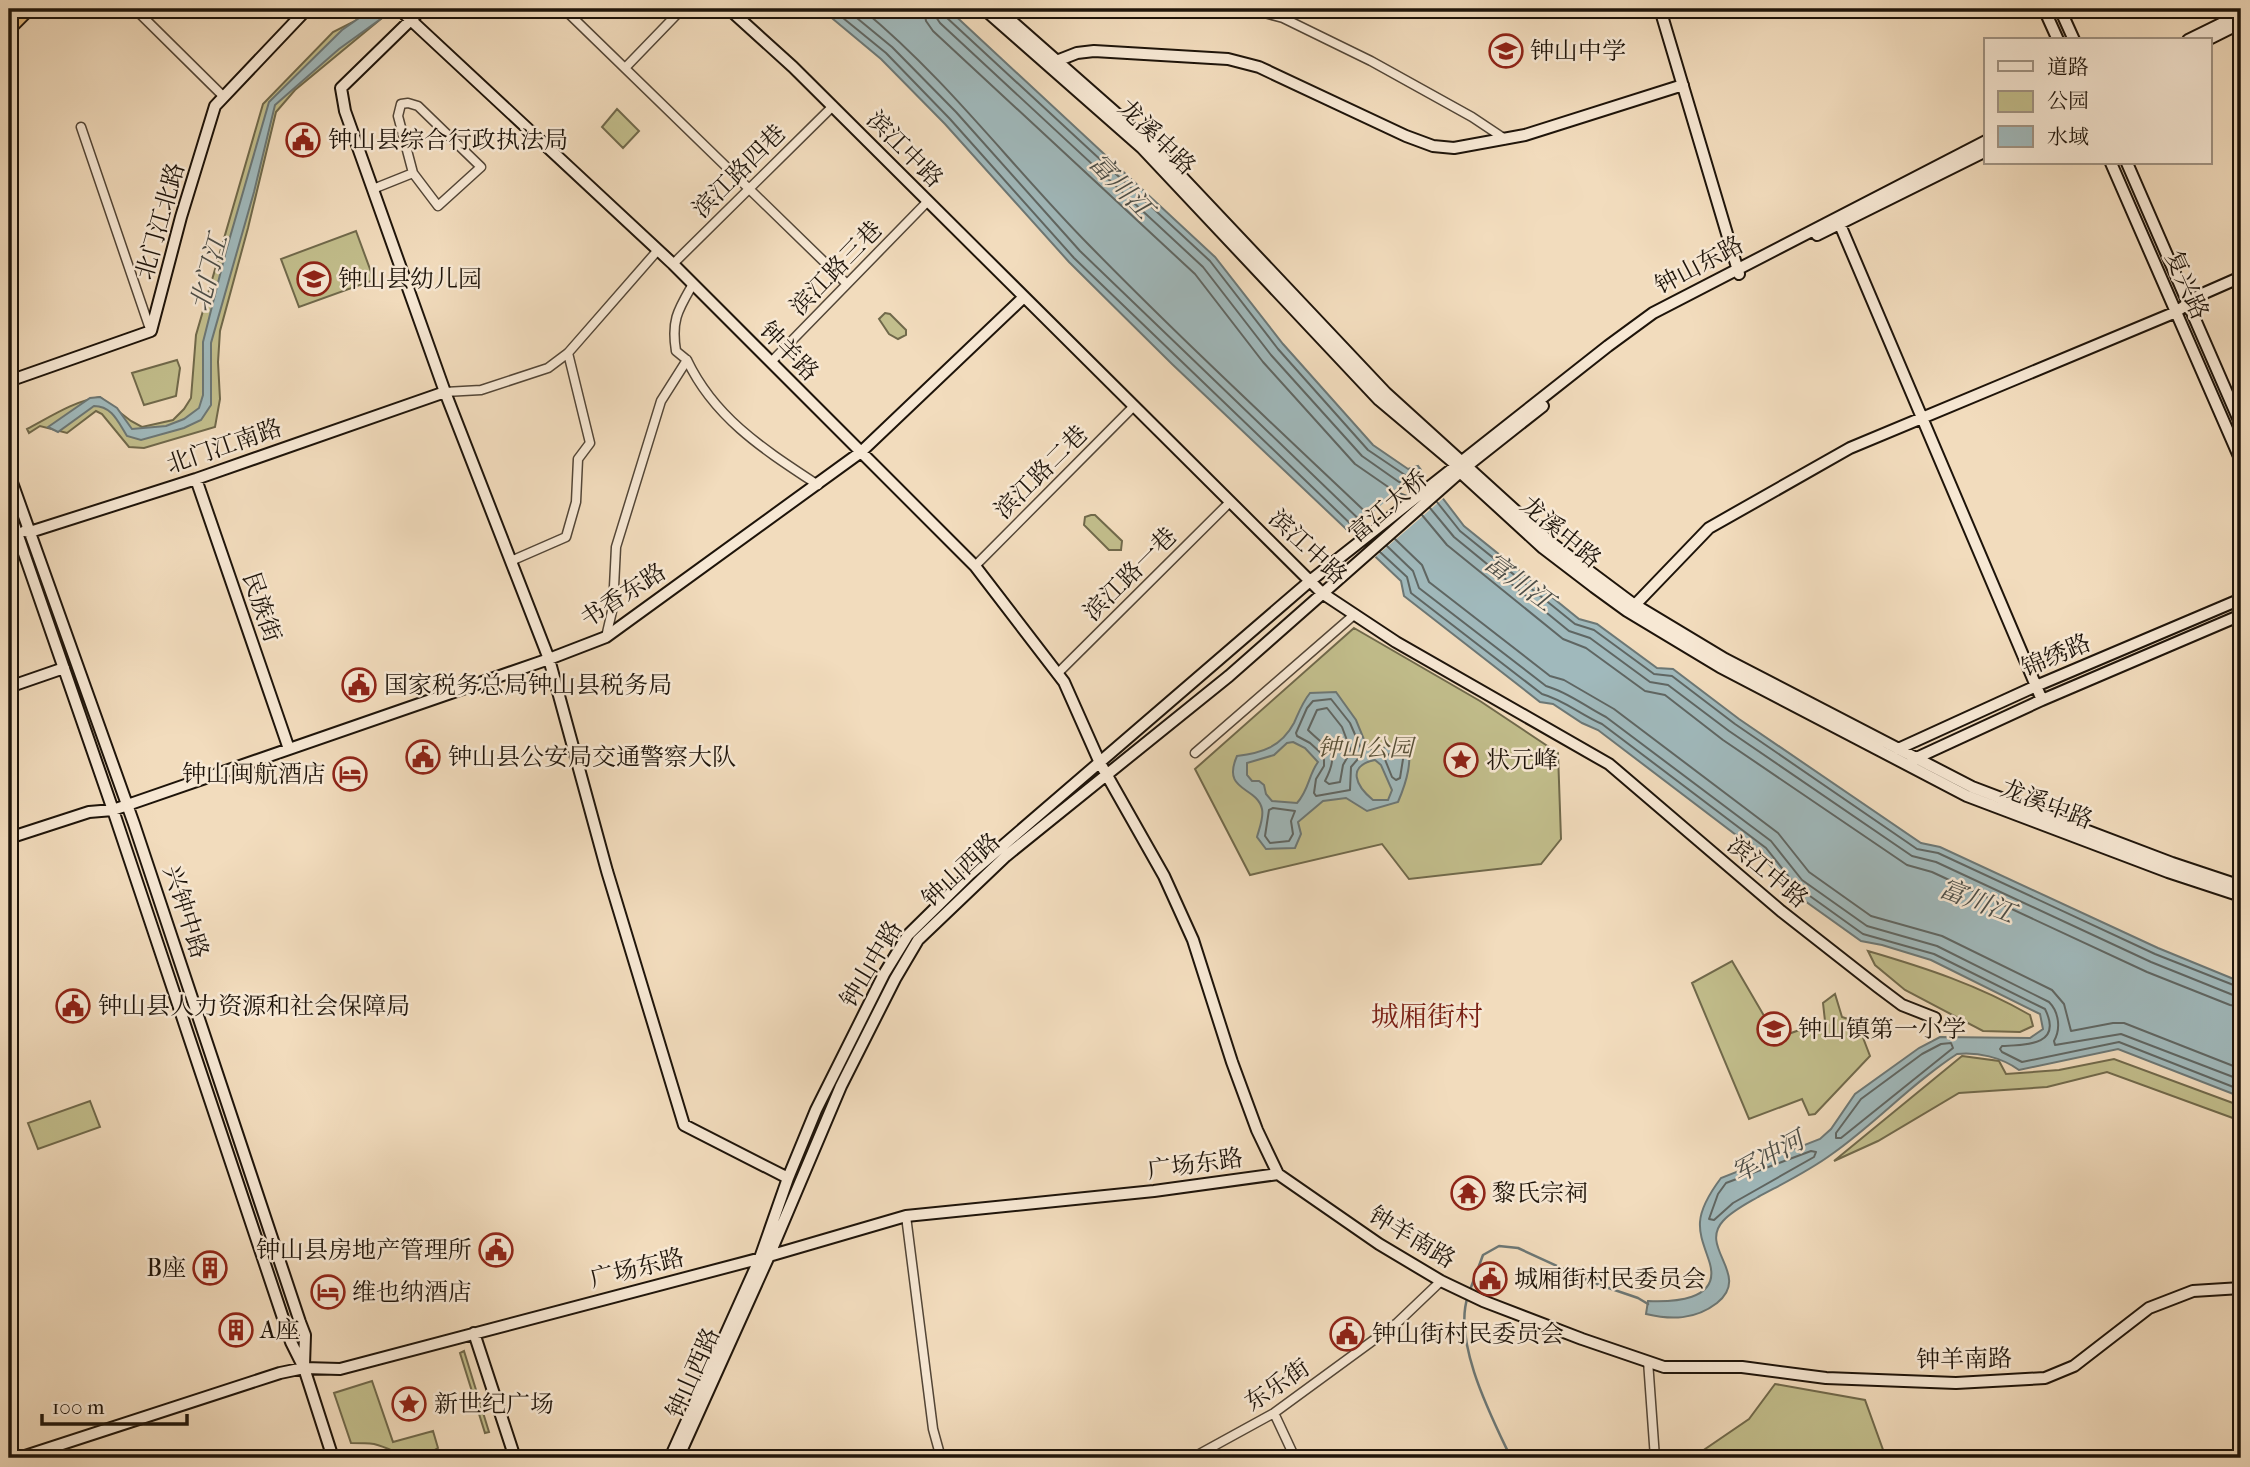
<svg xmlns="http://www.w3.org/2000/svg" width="2250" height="1467" font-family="'IM FELL French Canon','Noto Serif SC',serif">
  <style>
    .green { fill: #c2be8c; stroke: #70694b; stroke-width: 2 }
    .water { fill: #a0b9bc; stroke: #6c7775; stroke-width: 2; fill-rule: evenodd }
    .pier { fill: #f2dcbd }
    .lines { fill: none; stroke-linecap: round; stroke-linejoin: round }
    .shore { stroke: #5f6663; stroke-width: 2 }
    .stream { stroke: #6c7775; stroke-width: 2.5 }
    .street-casing { stroke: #534637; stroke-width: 11 }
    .secondary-casing { stroke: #1e140a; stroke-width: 14 }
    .highway-casing { stroke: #1e140a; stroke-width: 18 }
    .street { stroke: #f7e8d4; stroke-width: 8 }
    .secondary { stroke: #f7e8d4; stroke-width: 10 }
    .highway { stroke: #e9be7e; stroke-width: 14 }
    .labels { text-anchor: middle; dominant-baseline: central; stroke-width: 5; stroke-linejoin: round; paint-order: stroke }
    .poi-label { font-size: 24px; fill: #1e140a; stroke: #f7e8d4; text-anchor: start }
    .street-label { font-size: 24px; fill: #1e140a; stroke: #f7e8d4 }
    .park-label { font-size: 24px; font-style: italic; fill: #575038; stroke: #f7e8d4 }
    .water-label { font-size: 26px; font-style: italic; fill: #4c4e48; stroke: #f7e8d4 }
    .quarter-label { font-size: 28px; fill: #7a1f14; stroke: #f7e8d4 }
  </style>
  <rect width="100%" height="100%" fill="#f2dcbd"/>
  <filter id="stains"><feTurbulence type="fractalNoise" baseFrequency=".00286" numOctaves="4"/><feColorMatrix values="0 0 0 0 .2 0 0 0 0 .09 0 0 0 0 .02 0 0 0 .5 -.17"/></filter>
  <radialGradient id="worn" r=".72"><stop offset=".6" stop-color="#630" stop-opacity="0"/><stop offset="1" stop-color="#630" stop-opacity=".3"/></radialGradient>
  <path class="green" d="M372,9L382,18L295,90L276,112L248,228L220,331L218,362L220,399L215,427L144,448L129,447L102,414L96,411L67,433L40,426L29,433L27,429C50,417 74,401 100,397L131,421L142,427L173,420L184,409L191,398L196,335L263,104L333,32L361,18Z
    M617,109L639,131L623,148L602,127Z
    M356,231L374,280L299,307L281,259Z
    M885,313L890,314L906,330V335L898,339L889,334L879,319Z
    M177,360L180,368L176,396L144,405L132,373Z
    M1091,515H1095L1122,541L1121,550H1109L1084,525L1085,517Z
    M1354,628L1480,701L1558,753L1561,839L1541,864L1409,879L1382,844L1250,875L1195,769Z
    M1868,951C1926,968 1978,985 2030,1015L2033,1026L2020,1032L1983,1031L1905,990L1875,965Z
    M1732,961L1777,1038L1825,1021L1823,1003L1835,994L1842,1017L1857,1022L1870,1056L1815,1114L1809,1115L1802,1099L1749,1119L1692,983Z
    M1962,1056L1999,1061L2006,1074L2059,1070L2114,1059L2241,1106V1121L2107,1072L2047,1087L1959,1093L1878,1141L1834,1161Z
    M90,1101L100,1127L38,1149L28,1123Z
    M464,1351L489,1432L485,1433L460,1353Z
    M372,1381L393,1442L433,1431L438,1448C408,1467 402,1451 374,1444C367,1443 359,1443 351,1443L334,1393Z
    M1775,1384L1865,1400L1886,1458H1692L1749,1419Z"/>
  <path class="water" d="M372,9H389L382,18L339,49L275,105L254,192L211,343V405L201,420L184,428L141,440L127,436C118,422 112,406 94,406L58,432L48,427L90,398L100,397L117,408L132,429L166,426L184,419L199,408L203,395V342L226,251L269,102L342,30Z
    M821,9H948L1215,257L1283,344L1373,445L1408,469L1418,466L1464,526L1579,619L1597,624L1657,668L1673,669L1739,719L1921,843L1940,847L2158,948L2241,982V1097L2118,1049L2019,1070C2001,1057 1978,1052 1957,1054C1912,1083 1875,1124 1832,1154C1809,1171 1782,1184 1758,1197C1746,1204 1732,1211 1723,1221C1698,1248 1752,1275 1717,1303C1695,1320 1671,1320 1646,1314L1648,1301C1672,1302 1720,1301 1710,1264C1706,1250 1699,1237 1700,1222C1701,1206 1712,1190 1721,1178L1820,1139L1831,1129L1855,1094L1919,1048L1940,1037L2030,1038L2043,1029L2040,1014L1931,960L1882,945L1861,941L1791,891L1761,854L1598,730L1582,723L1553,704L1540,702L1404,596L1401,581L1172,364L1069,262L945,124L881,59Z
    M1336,692L1356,720L1365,742L1373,752L1407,739C1413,760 1407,781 1398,802L1367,811L1346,798L1323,801L1298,822L1301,834L1295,848L1266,849L1257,837C1259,829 1264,818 1262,809C1257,786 1221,792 1237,756C1262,753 1281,747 1294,723C1299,712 1302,703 1310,693ZM1293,742L1305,748L1318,762C1308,776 1309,790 1297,803L1272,801L1266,794L1264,785L1259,781H1252L1247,775V763L1274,755L1287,743ZM1375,760L1381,765L1392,790L1388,800H1373C1356,786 1346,766 1375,760Z"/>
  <path class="pier" d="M1424,468L1446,496L1373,559L1347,535Z"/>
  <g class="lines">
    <path class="shore" d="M832,9L886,53L950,119L1074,258L1360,533
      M846,9L892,47L956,112L1080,251L1367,527
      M862,9C948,80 1012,167 1089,245C1182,340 1279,430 1375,521
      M924,9L926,21L933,31L1195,274L1263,362L1355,464L1394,491L1407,496
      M935,9L936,17L940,23L1203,267L1271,355L1362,456L1399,482L1412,485L1416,489
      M943,9L946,17L1210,261L1278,349L1368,450L1405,475H1416L1422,483
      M1437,502L1460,531L1575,624L1594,630L1654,674L1672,676L1735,724L1917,849L1938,853L2155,954L2241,988
      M1430,508L1454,537L1569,631L1590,638L1650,682L1668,685L1729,731L1912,856L1936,862L2151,962L2233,995L2241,996
      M1422,515L1447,545L1563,639L1586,648L1645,691L1665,695L1723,740L1907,865L1932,872L2147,972L2230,1005L2241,1007
      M1395,539L1422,565L1429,582L1550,676L1564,680L1614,709L1778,833L1809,872L1871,916L1942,936L2052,990L2064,1004L2071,1031L2113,1023H2124L2241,1069
      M1387,546L1413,571L1419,588L1546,686C1568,692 1586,707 1606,717L1771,841L1802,880L1867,926L1937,946L2049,1002C2059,1012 2061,1029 2054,1041L2055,1045L2121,1034L2241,1080
      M1380,552L1407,577L1411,593L1542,694C1564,700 1581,715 1602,724L1766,848L1796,886L1863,934L1934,954L2045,1009C2063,1045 2027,1045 2002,1046L2000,1049L2002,1052L2022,1062L2119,1042L2241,1090
      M1331,699L1350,723L1363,753L1351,767L1350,790L1316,796L1314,793L1316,779L1324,766V760L1321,753L1310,743L1297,736L1296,733L1307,708L1313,701Z
      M1327,708L1342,727L1351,751L1343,765L1340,782L1329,784L1325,781C1341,750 1328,750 1308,730L1317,710Z
      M1399,749L1404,753L1400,778L1396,780L1392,777L1384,757Z
      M1273,808L1295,811L1291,821L1293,834L1289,841L1270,843L1265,836L1269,810Z
      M1941,1044L1951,1043L1953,1048L1841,1138H1836V1133L1861,1099L1922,1054Z
      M1811,1151L1816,1152L1814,1157L1733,1203L1714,1220L1709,1219L1718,1194L1726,1183Z"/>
    <path class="stream" d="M1470,1290L1483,1255L1499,1246L1518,1248L1594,1283L1638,1298L1648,1304
      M1468,1296C1452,1341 1492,1418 1511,1458"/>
    <defs>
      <path id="street" d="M135,9L224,97
        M564,9L847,284
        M1214,9L1261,12L1283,18L1371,61L1472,117L1505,139
        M625,68L682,9
        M81,127L150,329
        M373,189L413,173L398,116L401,104L408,103L418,106L481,167L438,206L413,173
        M673,264L833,106
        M687,360C715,419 765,450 818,485
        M771,362L928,201
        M445,392L481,390L548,368L568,353L658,250
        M511,561L566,537L576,502L578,459L590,443L568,353
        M975,566L1134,406
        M606,637L613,607L616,547L661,401L687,360L676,351C671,320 678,310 693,284
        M1057,674L1230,502
        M1195,753L1355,614
        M906,1216L933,1429L941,1458
        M1648,1361L1655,1458
        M1274,1413L1295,1458
        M1192,1458L1274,1413L1397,1323L1441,1281"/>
      <path id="secondary" d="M399,9L673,264L975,566L1064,682L1100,763L1164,876L1193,940L1232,1062L1257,1130L1278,1174L1379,1244L1441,1281L1483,1301L1582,1339L1664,1367H1742L1826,1378L1956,1383L2045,1378L2074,1366L2149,1308L2193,1291L2241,1288
        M422,9L341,88L345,111L445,392L549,659L607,871L684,1125L788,1178
        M729,9L793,67L1322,593L1396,642L1609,764L1781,911L1878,987L1902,1005L1935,1018
        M984,9L1142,148L1379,400L1455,464L1460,472L1543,548L1594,587L1627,611L1720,667L1967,796L2168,872L2241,896
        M998,9L1149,142L1386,393L1549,541L1632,603L1725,659L1972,787L2172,863L2241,886
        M1660,9L1739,274
        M2044,9L2058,40
        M2060,9L2074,40
        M2188,40L2241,14
        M2207,40L2241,23
        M1054,62L1077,53L1094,51L1228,59L1259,67L1406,136L1433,146L1454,148L1525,135L1683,85
        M2111,163L2241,461
        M2127,163L2241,425
        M1838,220L2042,700
        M1817,235L1986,151
        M9,381L151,331L181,217L215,106L307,9
        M9,474L134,824L300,1322L305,1335L304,1365
        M196,479L289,749
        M9,510L113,810L291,1342L304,1368L333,1458
        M25,531L30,532L196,479L445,392
        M1632,608L1709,528L1850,448L2176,312L2200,295L2241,277
        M9,687L64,668
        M1898,749L2036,686L2241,599
        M1912,760L2042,700L2241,615
        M9,838L89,812L113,810L549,659L606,637L861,452L1024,297
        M474,1333L515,1458
        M19,1458L280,1373L304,1368L340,1369L769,1256L906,1216L1154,1191L1278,1174
        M670,1458L760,1258L788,1178L816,1110L884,974L908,935L970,874L1310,581L1608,346L1653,313L1986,141
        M678,1458L769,1256L841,1086L895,979L918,940L1006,856L1229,676L1467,466L1543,406"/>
      <path id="highway" d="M9,27L27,9"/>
    </defs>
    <use href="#street" class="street-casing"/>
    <use href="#secondary" class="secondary-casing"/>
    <use href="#highway" class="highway-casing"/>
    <use href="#street" class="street"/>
    <use href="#secondary" class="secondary"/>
    <use href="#highway" class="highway"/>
  </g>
  <defs>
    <symbol id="school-ring" viewBox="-11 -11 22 22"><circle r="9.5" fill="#f7e8d4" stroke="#8f2418" stroke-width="1.5"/><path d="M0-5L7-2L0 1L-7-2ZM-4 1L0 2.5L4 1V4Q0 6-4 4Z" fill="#8f2418"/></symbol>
    <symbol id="civic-ring" viewBox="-11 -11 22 22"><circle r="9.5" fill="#f7e8d4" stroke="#8f2418" stroke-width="1.5"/><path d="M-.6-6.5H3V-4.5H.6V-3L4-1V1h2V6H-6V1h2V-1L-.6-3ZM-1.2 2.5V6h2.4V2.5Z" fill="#8f2418"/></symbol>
    <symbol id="sight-ring" viewBox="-11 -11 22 22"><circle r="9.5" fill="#f7e8d4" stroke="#8f2418" stroke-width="1.5"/><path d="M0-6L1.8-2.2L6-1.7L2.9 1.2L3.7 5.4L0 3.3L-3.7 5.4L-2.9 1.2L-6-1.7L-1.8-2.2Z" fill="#8f2418"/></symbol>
    <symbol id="hotel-ring" viewBox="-11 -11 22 22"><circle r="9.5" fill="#f7e8d4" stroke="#8f2418" stroke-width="1.5"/><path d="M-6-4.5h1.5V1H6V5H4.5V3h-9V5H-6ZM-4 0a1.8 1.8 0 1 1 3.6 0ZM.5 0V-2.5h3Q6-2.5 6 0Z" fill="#8f2418"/></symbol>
    <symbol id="temple-ring" viewBox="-11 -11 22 22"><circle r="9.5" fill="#f7e8d4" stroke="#8f2418" stroke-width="1.5"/><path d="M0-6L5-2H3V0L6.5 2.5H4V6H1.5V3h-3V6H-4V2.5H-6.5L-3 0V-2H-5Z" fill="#8f2418"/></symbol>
    <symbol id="building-ring" viewBox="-11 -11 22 22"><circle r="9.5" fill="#f7e8d4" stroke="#8f2418" stroke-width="1.5"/><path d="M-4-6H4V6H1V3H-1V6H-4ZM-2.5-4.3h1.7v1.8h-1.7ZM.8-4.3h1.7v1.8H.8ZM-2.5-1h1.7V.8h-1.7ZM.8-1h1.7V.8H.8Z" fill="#8f2418"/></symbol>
  </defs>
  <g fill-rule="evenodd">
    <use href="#school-ring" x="1487" y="32" width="38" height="38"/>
    <use href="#civic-ring" x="284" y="121" width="38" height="38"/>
    <use href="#school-ring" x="295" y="260" width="38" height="38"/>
    <use href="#civic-ring" x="340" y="666" width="38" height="38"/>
    <use href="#civic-ring" x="404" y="738" width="38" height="38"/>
    <use href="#sight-ring" x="1442" y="741" width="38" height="38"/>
    <use href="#hotel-ring" x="331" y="755" width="38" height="38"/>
    <use href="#civic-ring" x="54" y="987" width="38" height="38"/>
    <use href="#school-ring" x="1755" y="1010" width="38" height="38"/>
    <use href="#temple-ring" x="1449" y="1174" width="38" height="38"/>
    <use href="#civic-ring" x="477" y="1231" width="38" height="38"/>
    <use href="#building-ring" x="191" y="1249" width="38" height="38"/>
    <use href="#civic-ring" x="1471" y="1260" width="38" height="38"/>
    <use href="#hotel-ring" x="309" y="1273" width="38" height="38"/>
    <use href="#building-ring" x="217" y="1311" width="38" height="38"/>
    <use href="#civic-ring" x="1328" y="1315" width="38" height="38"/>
    <use href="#sight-ring" x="390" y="1385" width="38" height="38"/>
  </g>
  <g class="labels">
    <g class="poi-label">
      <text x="1530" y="51">钟山中学</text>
      <text x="328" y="140">钟山县综合行政执法局</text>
      <text x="338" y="279">钟山县幼儿园</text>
      <text x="384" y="685">国家税务总局钟山县税务局</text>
      <text x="448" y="757">钟山县公安局交通警察大队</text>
      <text x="1486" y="760">状元峰</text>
      <text x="326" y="774" text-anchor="end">钟山闽航酒店</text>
      <text x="98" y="1006">钟山县人力资源和社会保障局</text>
      <text x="1798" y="1029">钟山镇第一小学</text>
      <text x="1492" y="1193">黎氏宗祠</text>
      <text x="472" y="1250" text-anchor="end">钟山县房地产管理所</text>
      <text x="186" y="1268" text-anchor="end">B座</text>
      <text x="1514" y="1279">城厢街村民委员会</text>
      <text x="352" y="1292">维也纳酒店</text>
      <text x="260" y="1330">A座</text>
      <text x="1372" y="1334">钟山街村民委员会</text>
      <text x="434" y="1404">新世纪广场</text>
    </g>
    <g class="street-label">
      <text transform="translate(1157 137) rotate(44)">龙溪中路</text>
      <text transform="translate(905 149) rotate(45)">滨江中路</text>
      <text transform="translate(739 171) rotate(-45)">滨江路四巷</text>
      <text transform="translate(160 221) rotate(-74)">北门江北路</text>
      <text transform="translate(1699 265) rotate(-28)">钟山东路</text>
      <text transform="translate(836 268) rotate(-46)">滨江路三巷</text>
      <text transform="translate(2187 285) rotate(66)">复兴路</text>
      <text transform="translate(789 351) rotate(45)">钟羊路</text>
      <text transform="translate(224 446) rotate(-19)">北门江南路</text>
      <text transform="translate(1041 472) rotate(-45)">滨江路二巷</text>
      <text transform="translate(1388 506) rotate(-41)">富江大桥</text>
      <text transform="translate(1561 532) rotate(40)">龙溪中路</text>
      <text transform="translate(1308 547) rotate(43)">滨江中路</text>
      <text transform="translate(1130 574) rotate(-45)">滨江路一巷</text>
      <text transform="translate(623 595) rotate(-33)">书香东路</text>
      <text transform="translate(262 607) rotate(71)">民族街</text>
      <text transform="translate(2056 655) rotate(-23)">锦绣路</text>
      <text transform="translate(2047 804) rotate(21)">龙溪中路</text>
      <text transform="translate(961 870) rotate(-43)">钟山西路</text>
      <text transform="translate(1768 872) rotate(40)">滨江中路</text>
      <text transform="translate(186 912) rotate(72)">兴钟中路</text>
      <text transform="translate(871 964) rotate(-59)">钟山中路</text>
      <text transform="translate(1195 1164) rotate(-8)">广场东路</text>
      <text transform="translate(1412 1237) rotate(31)">钟羊南路</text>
      <text transform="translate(637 1268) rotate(-14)">广场东路</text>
      <text transform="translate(1964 1359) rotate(-1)">钟羊南路</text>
      <text transform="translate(693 1373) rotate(-66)">钟山西路</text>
      <text transform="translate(1277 1385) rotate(-34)">东乐街</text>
    </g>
    <g class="park-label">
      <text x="1365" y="748">钟山公园</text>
    </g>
    <g class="water-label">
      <text transform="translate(1121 186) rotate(46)">富川江</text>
      <text transform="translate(209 273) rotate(-75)">北门江</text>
      <text transform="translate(1519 582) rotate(36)">富川江</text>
      <text transform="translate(1977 901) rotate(21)">富川江</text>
      <text transform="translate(1768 1157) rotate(-29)">军冲河</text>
    </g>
    <g class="quarter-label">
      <text x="1427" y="1016">城厢街村</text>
    </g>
  </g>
  <rect width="2250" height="1467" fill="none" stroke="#f2dcbd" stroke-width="35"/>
  <rect x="10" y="10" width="2229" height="1446" fill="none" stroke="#1e140a" stroke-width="3.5"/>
  <rect x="18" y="18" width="2215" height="1432" fill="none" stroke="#1e140a" stroke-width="2"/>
  <rect x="1984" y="38" width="228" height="126" fill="#f7e8d4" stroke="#a09383" stroke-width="2"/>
  <rect x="1998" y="61" width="35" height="10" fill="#f7e8d4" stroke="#a09383" stroke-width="2"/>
  <text x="2047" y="74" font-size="21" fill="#1e140a">道路</text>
  <rect x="1998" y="91" width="35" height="21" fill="#c2be8c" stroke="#a09383" stroke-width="2"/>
  <text x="2047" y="108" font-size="21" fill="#1e140a">公园</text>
  <rect x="1998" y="126" width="35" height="21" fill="#a0b9bc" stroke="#a09383" stroke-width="2"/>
  <text x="2047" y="144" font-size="21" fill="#1e140a">水域</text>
  <path d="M42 1414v10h145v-10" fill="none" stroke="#1e140a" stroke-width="3.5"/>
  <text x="52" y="1414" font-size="21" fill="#1e140a" stroke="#f7e8d4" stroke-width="5" paint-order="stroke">100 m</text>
  <rect width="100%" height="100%" filter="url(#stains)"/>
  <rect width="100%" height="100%" fill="url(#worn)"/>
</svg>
